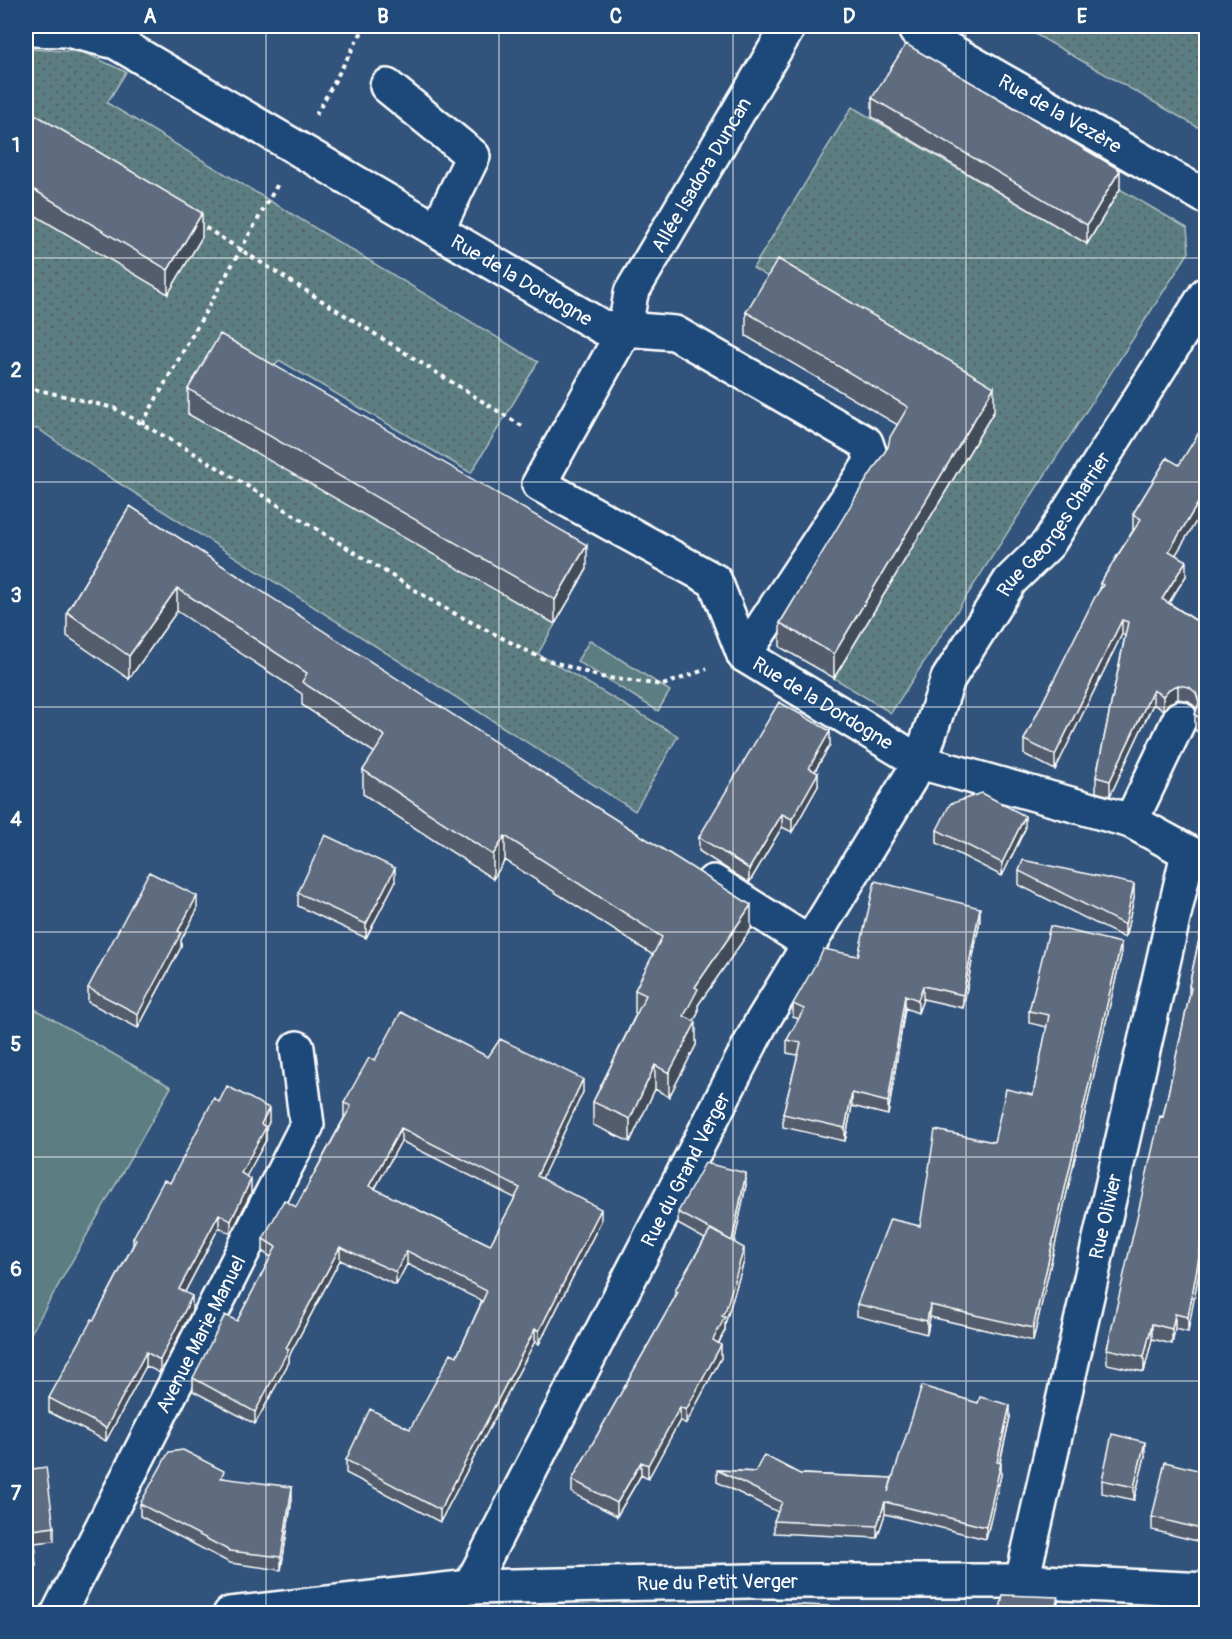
<svg xmlns="http://www.w3.org/2000/svg" width="1232" height="1639" font-family="Pangolin,sans-serif">
  <style>
    .green { fill: url(#green-dots); stroke: #aebec0; stroke-width: 1.5 }
    .pitch { fill: #5c7d81; stroke: #aebec0; stroke-width: 1.5 }
    .lines { fill: none; stroke-linecap: round; stroke-linejoin: round }
    .minor-casing { stroke: #fff; stroke-width: 38 }
    .path { stroke: #fff; stroke-width: 4; stroke-dasharray: 4.5 4.5; stroke-linecap: butt }
    .minor { stroke: #1f4a7a; stroke-width: 33 }
    .wall { fill: #525d6d; stroke: #fff; stroke-width: 1.5; fill-rule: evenodd }
    .shaded-wall { fill: #424c59; stroke: #fff; stroke-width: 1.5 }
    .building { fill: #5f6c7f; stroke: #fff; stroke-width: 1.5; fill-rule: evenodd }
    .grid { fill: none; stroke: #fff; stroke-width: 1.5; stroke-opacity: 0.55 }
    .labels { text-anchor: middle; dominant-baseline: central; stroke-width: 6; stroke-linejoin: round; paint-order: stroke }
    .street-label { font-size: 20px; fill: #fff; stroke: #1f4a7a }
    .neatline { fill: none; stroke: #fff; stroke-width: 2 }
    .grid-label { font-size: 20px; text-anchor: middle; font-weight: bold; fill: #fff }
  </style>
  <defs>
    <pattern id="green-dots" width="8" height="8" patternUnits="userSpaceOnUse" patternTransform="scale(1.5)"><rect width="8" height="8" fill="#5c7d81"/><path d="M2 2h.1M6 6h.1" fill="none" stroke="#546466" stroke-width="1.8" stroke-linecap="round"/></pattern>
  </defs>
  <rect width="100%" height="100%" fill="#32547c"/>
  <filter id="ink" filterUnits="userSpaceOnUse"><feTurbulence type="fractalNoise" baseFrequency=".0167" numOctaves="2"/><feDisplacementMap in="SourceGraphic" scale="12" xChannelSelector="R" yChannelSelector="G"/><feConvolveMatrix kernelMatrix="1 2 1 2 8 2 1 2 1" color-interpolation-filters="sRGB"/></filter>
  <g filter="url(#ink)">
    <path class="green" d="M1021,26H1206V132Z
      M26,49L83,52L126,72L107,103L538,362L471,473L279,360L269,374L189,414L555,624L538,654L678,736L635,811L100,471L38,429L26,428Z
      M852,107L1087,244L1120,189L1187,228L1189,252L891,713L834,678L994,411L753,268Z"/>
    <path class="pitch" d="M590,640L670,691L658,711L577,661Z
      M26,1004L171,1087L26,1342Z"/>
    <g class="lines">
      <defs>
        <g id="minor">
          <path id="s1" d="M26,29L67,30L116,42L602,327L625,329L539,484L715,581L744,655L920,762L1131,821L1206,862"/>
          <path id="s2" d="M916,31L1206,197"/>
          <path d="M387,86L473,156L437,230"/>
          <path id="s3" d="M744,655L872,461L866,443L675,333L625,329L631,293L789,26"/>
          <path d="M1131,821L1180,718"/>
          <path d="M713,882L810,944"/>
          <path id="s4" d="M1022,1581L1188,853"/>
          <path id="s5" d="M470,1587L760,1025L920,762L948,679L1010,581L1048,544L1206,294"/>
          <path id="s6" d="M58,1614L307,1125L297,1048"/>
          <path id="s7" d="M230,1614L470,1587L750,1581H1022L1206,1590"/>
        </g>
      </defs>
      <use href="#minor" class="minor-casing"/>
      <path class="path" d="M316,115L365,26
        M198,223L525,428
        M26,387L114,408L199,456L444,608L541,658L601,677L663,685L707,669
        M142,424L279,182"/>
      <use href="#minor" class="minor"/>
    </g>
    <path class="wall" d="M872,98L1120,189L1087,244L872,117Z
      M26,109L202,237L168,294L26,210Z
      M746,312L994,411L834,678L780,647V623L888,447L898,425L746,336Z
      M188,389L587,569L555,624L188,414Z
      M1167,458L1176,555L1186,576L1169,603L1206,627V737L1195,730V715L1196,710V708L1189,701L1178,699L1169,703L1163,710L1153,704L1110,796L1096,792V777L1125,636L1122,634L1055,770L1024,754V740L1100,589V583L1134,529H1133V514Z
      M130,506L751,929L698,1005V1013L694,1021L696,1045L669,1097L655,1089L630,1142L593,1125V1102L636,1014L635,1013V990L653,955L505,860L493,879L363,794V770L375,753L302,705V694L177,611L129,679L67,636V612Z
      M830,745L815,771L818,786L792,832L782,827L749,883L699,851V837Z
      M1025,829L1002,876L937,843V830Z
      M1019,871L1134,898L1125,938L1019,885Z
      M395,882L366,938L298,906V893Z
      M1206,907L1188,1332L1175,1329L1172,1344L1152,1339L1144,1372L1107,1364V1349L1163,1117L1189,998V986Z
      M197,910L181,940V947L138,1028L88,1002V988Z
      M980,920L963,1008L923,999L918,1013L905,1008L888,1115L852,1106L845,1141L783,1127V1114L798,1055L787,1053V1040L799,1019L793,1017V1004L858,956Z
      M1121,956L1033,1341L930,1317L927,1334L857,1316V1304L920,1226L994,1142L1033,1095L1047,1027L1029,1023V1011Z
      M488,1057L583,1092L542,1178L601,1221L539,1344L535,1341L440,1522L346,1473V1460L410,1429L457,1356L482,1301L407,1264L396,1285L340,1260L289,1356V1362L255,1424L193,1391V1378L237,1321L271,1257L263,1252V1239L296,1207L345,1116H344V1103L375,1060ZM401,1141L515,1198L490,1245L375,1189Z
      M219,1102L269,1122L266,1128V1140L246,1176L251,1193L231,1234L219,1227L185,1292L192,1310L160,1373L146,1366L106,1441L49,1412V1398L94,1320L133,1245V1238L170,1183Z
      M746,1185L734,1243L744,1261L725,1324V1330L719,1343L721,1358L686,1424L680,1420L648,1479L641,1475L617,1516L572,1493V1480L675,1297V1290L705,1239L678,1224V1212Z
      M1010,1417L1000,1463L1001,1475L986,1539L885,1514L877,1538L774,1533V1521L778,1512L717,1482V1470L892,1478Z
      M1145,1456L1134,1500L1102,1493V1480Z
      M26,1470L54,1527V1541L34,1543L36,1566L26,1567Z
      M1206,1472V1553V1538L1204,1532L1201,1542L1152,1530V1517Z
      M224,1478L292,1499L281,1570L230,1563L140,1516V1504Z"/>
    <path class="shaded-wall" d="M1120,170V189L1087,244V225Z
      M202,213V237L168,294V270Z
      M994,387V411L834,678V654Z
      M1206,490V505L1169,566V551Z
      M587,545V569L555,624V600Z
      M1186,561V576L1162,613V599Z
      M177,588V611L129,679V656Z
      M1122,620V634L1055,770V755Z
      M1178,685V699L1169,703L1163,710V696L1169,689Z
      M1153,690V704L1110,796V781Z
      M830,731V745L809,781V768Z
      M818,773V786L792,832V819Z
      M782,814V827L749,883V869Z
      M1025,816V829L1002,876V863Z
      M505,836V860L493,879V855Z
      M395,868V882L366,938V924Z
      M1134,884V898L1125,938V925Z
      M197,896V910L181,940V947L138,1028V1014L178,931Z
      M751,905V929L698,1005V1013L684,1040V1016L695,987Z
      M980,908V920L963,1008V995Z
      M1121,943V956L1033,1341V1328Z
      M923,986V999L918,1013V1000Z
      M905,995V1008L888,1115V1102Z
      M696,1022V1045L669,1097V1073Z
      M655,1065V1089L630,1142V1119Z
      M583,1079V1092L537,1189V1176Z
      M852,1093V1106L845,1141V1128Z
      M269,1108V1122L266,1128V1140L241,1186V1173L261,1124Z
      M401,1128V1141L369,1199V1186Z
      M746,1173V1185L732,1254V1242Z
      M251,1179V1193L231,1234V1221Z
      M601,1209V1221L539,1344V1331Z
      M219,1214V1227L179,1303V1289Z
      M1206,1219V1234L1188,1332V1317Z
      M340,1247V1260L289,1356V1362L255,1424V1412L286,1348Z
      M744,1248V1261L725,1324V1330L713,1353V1340L722,1316Z
      M407,1251V1264L396,1285V1272Z
      M192,1296V1310L160,1373V1360Z
      M930,1305V1317L927,1334V1321Z
      M1175,1314V1329L1172,1344V1329Z
      M1152,1324V1339L1144,1372V1357Z
      M535,1329V1341L440,1522V1510Z
      M721,1345V1358L686,1424V1410Z
      M146,1352V1366L106,1441V1428Z
      M1010,1405V1417L997,1474V1462Z
      M680,1407V1420L648,1479V1465Z
      M1145,1442V1456L1134,1500V1487Z
      M641,1462V1475L617,1516V1503Z
      M1001,1463V1475L986,1539V1527Z
      M292,1487V1499L281,1570V1557Z
      M885,1502V1514L877,1538V1526Z
      M1204,1518V1532L1201,1542V1529Z
      M1058,1597V1611L1055,1610Z"/>
    <path class="building" d="M906,44L1120,170L1087,225L872,98Z
      M26,109L202,213L168,270L26,185Z
      M778,259L994,387L834,654L780,623L858,493L888,447L890,437L908,407L746,312Z
      M220,334L587,545L555,600L188,389Z
      M1206,421V490L1169,551L1186,561L1162,599L1206,627V722L1195,715L1199,702L1196,693L1189,687L1178,685L1169,689L1163,696L1153,690L1110,781L1096,777L1128,622L1122,620L1055,755L1024,740L1095,597L1103,585L1100,583L1141,519L1133,514L1167,458L1179,465Z
      M130,506L577,795L751,905L695,987L698,989L684,1016L696,1022L669,1073L655,1065L630,1119L593,1102L646,995L635,990L662,937L505,836L493,855L363,770L385,736L302,682L307,673L177,588L129,656L67,612Z
      M779,702L830,731L809,768L818,773L792,819L782,814L749,869L699,837Z
      M982,793L1025,816L1002,863L937,830L950,804Z
      M325,835L395,868L366,924L298,893Z
      M1023,860L1134,884L1125,925L1019,871Z
      M149,872L197,896L178,931L181,933L138,1014L88,988Z
      M875,881L980,908L963,995L923,986L918,1000L905,995L888,1102L852,1093L845,1128L783,1114L801,1043L787,1040L804,1009L793,1004L824,949L858,956Z
      M1206,907V1219L1188,1317L1175,1314L1172,1329L1152,1324L1144,1357L1107,1349L1160,1116L1163,1117L1191,988L1189,986Z
      M1050,926L1121,943L1033,1328L930,1305L927,1321L857,1304L890,1219L920,1226L935,1130L994,1142L1006,1089L1033,1095L1049,1015L1029,1011Z
      M401,1012L488,1057L500,1039L583,1079L537,1176L601,1209L539,1331L535,1329L440,1510L346,1460L370,1409L410,1429L451,1353L457,1356L487,1291L407,1251L396,1272L340,1247L286,1348L289,1349L255,1412L193,1378L225,1315L237,1321L276,1247L263,1239L284,1200L296,1207L351,1106L344,1103L360,1074L369,1058L375,1060ZM401,1128L520,1188L490,1245L369,1186Z
      M227,1086L269,1108L261,1124L266,1127L241,1173L251,1179L231,1221L219,1214L179,1289L192,1296L160,1360L146,1352L106,1428L49,1398L92,1319L94,1320L136,1240L133,1238L164,1180L170,1183L214,1098L219,1102Z
      M705,1163L746,1173L732,1241L678,1212Z
      M711,1229L744,1248L726,1309L722,1316L725,1317L713,1340L721,1345L686,1410L680,1407L648,1465L641,1462L617,1503L572,1480L678,1292L675,1290Z
      M922,1386L978,1403L980,1397L1010,1405L997,1462L1001,1463L986,1527L885,1502L877,1526L774,1521L782,1502L717,1470L755,1472L764,1455L800,1474L892,1478L888,1492Z
      M1112,1434L1145,1442L1134,1487L1102,1480Z
      M183,1450L224,1471L221,1478L292,1487L281,1557L230,1551L140,1504L169,1452Z
      M1165,1462L1206,1472V1525L1204,1518L1201,1529L1152,1517Z
      M46,1467L54,1527L33,1530L36,1552L26,1554V1470Z
      M1003,1595L1058,1597L1055,1610L1068,1614H999Z
      M785,1604L909,1610L934,1614H721V1610L784,1613Z"/>
  </g>
  <path class="grid" d="M266,26V1614M499,26V1614M733,26V1614M966,26V1614M26,258H1206M26,482H1206M26,707H1206M26,932H1206M26,1157H1206M26,1381H1206"/>
  <g class="labels">
    <g class="street-label">
      <text stroke="none"><textPath href="#s2" startOffset="166">Rue de la Vezère</textPath></text>
      <text stroke="none"><textPath href="#s3" startOffset="696">Allée Isadora Duncan</textPath></text>
      <text stroke="none"><textPath href="#s1" startOffset="562">Rue de la Dordogne</textPath></text>
      <text stroke="none"><textPath href="#s5" startOffset="1216">Rue Georges Charrier</textPath></text>
      <text stroke="none"><textPath href="#s1" startOffset="1228">Rue de la Dordogne</textPath></text>
      <text stroke="none"><textPath href="#s5" startOffset="470">Rue du Grand Verger</textPath></text>
      <text stroke="none"><textPath href="#s4" startOffset="374">Rue Olivier</textPath></text>
      <text stroke="none"><textPath href="#s6" startOffset="314">Avenue Marie Manuel</textPath></text>
      <text stroke="none"><textPath href="#s7" startOffset="489">Rue du Petit Verger</textPath></text>
    </g>
  </g>
  <rect width="1232" height="1639" fill="none" stroke="#1f4a7a" stroke-width="66"/>
  <rect x="33" y="33" width="1166" height="1573" class="neatline"/>
  <g class="grid-label">
    <text x="150" y="23">A</text>
    <text x="383" y="23">B</text>
    <text x="616" y="23">C</text>
    <text x="849" y="23">D</text>
    <text x="1082" y="23">E</text>
    <text x="16" y="152">1</text>
    <text x="16" y="377">2</text>
    <text x="16" y="602">3</text>
    <text x="16" y="826">4</text>
    <text x="16" y="1051">5</text>
    <text x="16" y="1276">6</text>
    <text x="16" y="1500">7</text>
  </g>
</svg>
